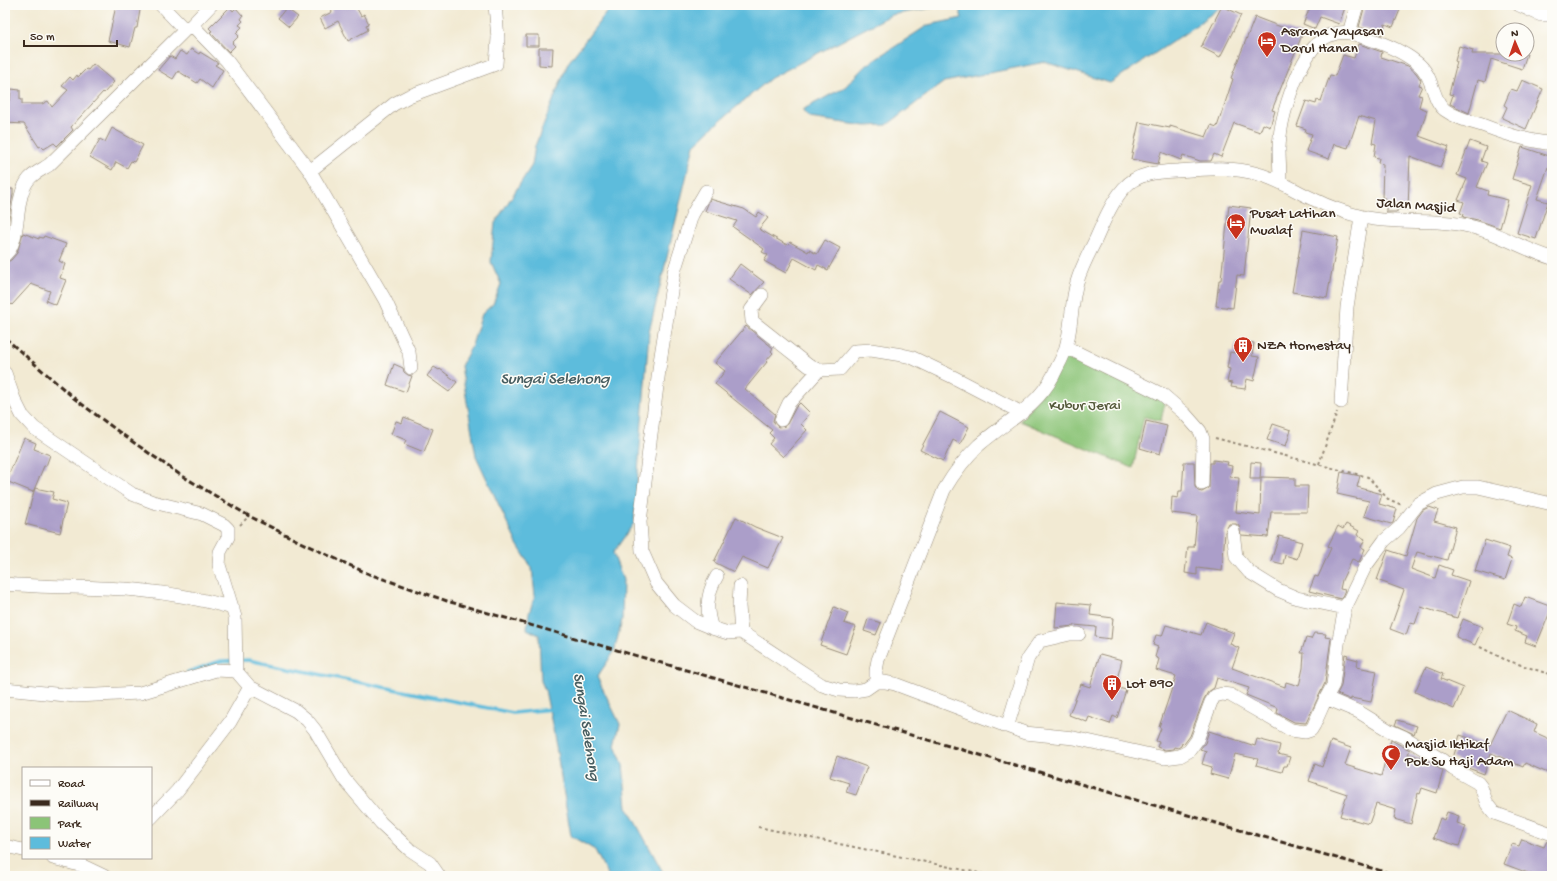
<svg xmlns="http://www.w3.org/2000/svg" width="1557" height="881" font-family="'Gochi Hand',sans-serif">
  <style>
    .green { fill: #8bc477; stroke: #63774a }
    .water { fill: #5dbcdc; stroke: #4c737d }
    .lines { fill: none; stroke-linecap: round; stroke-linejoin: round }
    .stream { stroke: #5dbcdc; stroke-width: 3.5 }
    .building { fill: #ab9ec9 }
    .minor-casing { stroke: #968a78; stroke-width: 14 }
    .path { stroke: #968a78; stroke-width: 2; stroke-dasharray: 3 3; stroke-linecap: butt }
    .minor { stroke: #fff; stroke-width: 13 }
    .rail { stroke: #3b2a1e; stroke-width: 3; stroke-dasharray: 6 3; stroke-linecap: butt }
    .labels { text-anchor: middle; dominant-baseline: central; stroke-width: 3; stroke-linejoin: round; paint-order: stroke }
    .poi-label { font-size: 15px; fill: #3b2a1e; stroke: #fdfcf7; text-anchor: start }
    .street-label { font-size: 15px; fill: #3b2a1e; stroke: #fdfcf7 }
    .park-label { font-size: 15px; fill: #535839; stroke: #fdfcf7 }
    .water-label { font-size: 16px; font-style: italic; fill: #475d60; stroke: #fdfcf7 }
  </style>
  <rect width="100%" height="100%" fill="#fdfcf7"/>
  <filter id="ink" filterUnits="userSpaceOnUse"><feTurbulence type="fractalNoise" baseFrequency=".025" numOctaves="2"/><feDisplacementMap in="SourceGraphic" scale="8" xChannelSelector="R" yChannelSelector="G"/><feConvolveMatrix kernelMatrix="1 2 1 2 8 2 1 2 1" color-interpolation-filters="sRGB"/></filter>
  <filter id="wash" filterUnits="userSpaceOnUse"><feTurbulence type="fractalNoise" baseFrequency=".012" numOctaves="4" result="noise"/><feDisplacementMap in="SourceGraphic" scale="16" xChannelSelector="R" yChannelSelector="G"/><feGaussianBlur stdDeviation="0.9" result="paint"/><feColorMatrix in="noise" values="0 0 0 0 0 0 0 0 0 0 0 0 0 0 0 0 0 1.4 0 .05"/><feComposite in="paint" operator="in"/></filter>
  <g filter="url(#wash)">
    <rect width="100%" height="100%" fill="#f2ead3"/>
    <path class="green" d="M1068,354L1165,401L1161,421L1144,417L1133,468L1020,421Z"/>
    <path class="water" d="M612,5H1223L1187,32L1110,83L1045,62L944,82L887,125L866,126L809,118L802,110L845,87L864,67L928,25L962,18L959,8L937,7L891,15L771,78L715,125L694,145L649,332L634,523L613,553L623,580L622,620L614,652L597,677L620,724L615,745L623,764L627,807L665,876H608L595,850L571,836L553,729L545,690L541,681L539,635L527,629L529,613L535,596L532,568L517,544L476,456L461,366L472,345L482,314L493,304L501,284L491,262L495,223L532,165L535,146L568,63Z"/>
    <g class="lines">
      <path class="stream" d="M188,672L221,661L248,660L513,713L552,709"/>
    </g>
    <g id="blocks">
      <path class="building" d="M118,5H131L130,7L140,10L137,28H135L130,47L108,41L116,6L118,7Z
        M329,5H355L361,16L364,14L369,24L366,25L368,30L348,41L338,21L325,28L320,18L332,12Z
        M1311,5H1346L1339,24L1320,17L1315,29L1303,24Z
        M1365,5H1402L1393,27L1385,24L1382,35L1359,27Z
        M1222,6L1241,15L1220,57L1201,47Z
        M230,7L233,11L236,8L243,16L241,19L243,21L239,25L242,27L236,33L239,36L232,43L235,46L229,52L210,32L212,31L209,28Z
        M286,8L298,17L289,27L278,18Z
        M1255,17L1302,35L1272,110L1275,111L1270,127L1263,124L1260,132L1234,123L1221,157L1214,154L1211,161H1200L1183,155L1181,160L1161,152L1158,164L1131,159L1139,122L1170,128V126L1206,137L1211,125L1217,127L1233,79L1231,78Z
        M526,35H539V46H526Z
        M1359,44L1382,52L1381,57L1408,66L1416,73L1421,80L1419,85L1422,86L1418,95L1422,96L1419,107L1427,110L1419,136L1449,147L1440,167L1410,156L1408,209H1397V212H1386V198H1382L1383,164L1378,163L1379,158L1374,157L1376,144L1372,143L1376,121L1359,116L1348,148L1334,144L1329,159L1306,151L1312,134L1305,132L1306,129L1297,126L1306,101L1316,104L1317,100L1321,101L1330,75L1335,76L1343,55L1354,58Z
        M1459,46L1473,50L1472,54H1527L1522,69L1491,59L1485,82L1478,80L1469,113L1450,104L1453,95L1449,94L1457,62L1455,61Z
        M539,48H553L552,66L539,65Z
        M191,49L199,54L200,52L218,63L215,65L223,70L212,88L200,79L197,83L178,71L173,79L158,70L170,56L175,59L180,51L187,55Z
        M93,64L114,82L104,93L103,92L71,127L73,130L57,146L54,143L44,149L41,146L39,147L24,124L5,123V100H10L11,89L20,90V99H22V104H42L48,101L52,107L68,90L62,86L70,77L73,80L77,75L78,77L86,69L88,70Z
        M1522,80L1543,89L1526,129L1502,118L1507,107L1504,105L1511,89L1517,91Z
        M112,128L143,145L134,162L131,161L127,168L116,162L112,170L90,157L100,139L105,142Z
        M1470,141L1486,147L1481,161L1487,163L1477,187L1488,191L1487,195L1508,200L1500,228L1478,220L1463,217L1464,214L1460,213L1464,202L1458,200L1467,179L1457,175Z
        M1522,147L1552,157V168L1548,167L1537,199L1548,202L1536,239L1517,233L1532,185L1512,179Z
        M5,189H13V194L5,240Z
        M710,199L744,209L756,217L759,212L768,218L759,229L787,245L790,242L808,252L809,250L817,254L825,240L840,248L828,270L818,265L816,270L794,258L786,273L764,261L768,255L762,252L764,249L733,227L737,221L705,211Z
        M1229,205L1251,208L1244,276L1237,275L1233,308L1216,306L1219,280H1221Z
        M1303,230L1338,237L1327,298L1292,292Z
        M23,233L39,239V237L43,238L44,236L66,244L59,261L65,264L60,278L66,280L56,305L46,301L50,291L31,284L12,305L5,299V263L11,260L17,253Z
        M740,264L764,282L752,295L729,279Z
        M746,326L773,348L771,351L773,353L766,361L767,362L745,389L775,414L773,421L778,427L786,426L796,407L800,403L810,413L801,424L807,430L783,457L769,444L774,438L769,433L772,430L715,384L725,371L715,363Z
        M1242,341L1254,343L1252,356L1259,357L1254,381L1247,379L1245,389L1231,387L1232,383L1227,382L1230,369L1227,368L1230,352L1234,353L1236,342L1242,343Z
        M394,364L403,368L404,372L408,375L412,376L406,392L387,385Z
        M434,367L439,370L440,369L457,382L449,392L427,376Z
        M940,412L969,427L960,444L953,440L943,461L920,450Z
        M404,417L433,429L424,452L404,444L406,440L391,434L396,421L402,423Z
        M1146,421L1167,426L1160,454L1140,448Z
        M1273,424L1291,430L1286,446L1267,440Z
        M24,438L36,443L34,449L50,455L46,466H44L33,492L6,481Z
        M1213,460L1228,462L1227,465L1232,466L1230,477L1239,478L1236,512L1260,515L1261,477L1295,478V486H1308L1307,512H1271L1268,537L1241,535L1239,526L1236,524H1229L1225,532L1222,571L1197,568V575L1185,573L1188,547H1194L1197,516L1171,513L1172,497L1178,498L1179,491H1182L1184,462H1194L1195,487L1198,491L1202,492L1209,488L1210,463H1213Z
        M1251,462L1261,463L1260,479H1250Z
        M1341,472L1360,476L1357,487L1382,494L1379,504L1397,509L1393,523L1391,524L1364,516L1369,501L1337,494Z
        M35,488L54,492L52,499L67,503L60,533L25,524Z
        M1429,507L1438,510L1434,521L1456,527L1447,560L1417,552L1411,569L1435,578L1439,565L1453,570L1451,575L1469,581L1457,618L1421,607L1415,624L1410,623L1406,635L1390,629L1404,590L1377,580L1388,550L1406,556L1417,518L1423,510Z
        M736,517L755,527L783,538L768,568L742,557L734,572L714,562Z
        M1346,524L1359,531L1357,535L1365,539L1361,547L1365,549L1359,562L1352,559L1342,580L1340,589L1345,590L1341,599L1309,591L1315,576L1318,577L1331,548L1328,546L1338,526L1343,529Z
        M1279,536L1302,542L1297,559L1285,555L1283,564L1271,561Z
        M1485,540L1510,548L1507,557L1512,559L1505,580L1475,571Z
        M1525,597L1552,607L1536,646L1525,642L1527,636L1515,631L1516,627L1507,624L1514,604L1521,607Z
        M1057,602L1091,605L1090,615L1113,618L1111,639L1095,637L1096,627L1074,625V626L1055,628Z
        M834,607L848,613L844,623L856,627L846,654L820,645Z
        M868,619L881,623L876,635L864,631Z
        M1463,619L1483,627L1475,645L1456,637Z
        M1206,622L1234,633L1230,644L1239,648L1232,668L1285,687L1286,682L1299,686L1303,668L1304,653H1301L1306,638L1311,639L1314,633L1326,634L1325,637L1331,638L1325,683L1306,723L1294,722L1277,713L1278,708L1246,695L1249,688L1217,678L1214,688L1208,692L1204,699L1190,736L1184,744L1182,743L1181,746L1178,748L1174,747L1173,749L1165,750L1157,747L1159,742L1156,741L1161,728L1159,727L1176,676L1156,670L1159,659L1155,657L1158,647L1153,645L1156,635L1162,636L1166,625L1201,635Z
        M1100,654L1122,660L1115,687L1126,690L1117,718L1113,716L1110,724L1089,717L1087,722L1069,715L1081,684L1090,687Z
        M1345,654L1348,655L1347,657L1358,660L1357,667L1377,671L1371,702L1351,698V700L1337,694L1341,686Z
        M1426,667L1443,674L1441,679L1463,688L1454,709L1415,692Z
        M1507,710L1537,724L1534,732L1552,740V768L1550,774L1525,763L1523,767L1491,753L1484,774L1468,768L1453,758L1460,735L1490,745Z
        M1397,720L1417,726L1414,734L1395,725Z
        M1209,731L1255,746L1257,739L1280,745L1278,754L1290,757L1287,766H1284L1282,772L1256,765L1258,759L1235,754L1228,779L1210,774L1212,767L1202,764L1206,751L1200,749L1205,743Z
        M1391,740L1410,750L1408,754L1423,758L1443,771L1437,793L1422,788L1420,794L1418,793L1411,824L1394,819L1396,810L1376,804L1369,824L1340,816L1347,794L1309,781L1315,764L1322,767L1331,741L1351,748L1345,765L1381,776Z
        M837,756L867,767L856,795L846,792L849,783L830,777Z
        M1447,812L1459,816L1457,823L1466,826L1459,846L1433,838L1440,818L1444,820Z
        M1522,839L1544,847L1547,841L1552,842V870L1550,876H1536L1504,864L1512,844L1519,846Z"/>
    </g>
  </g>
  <g filter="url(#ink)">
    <use href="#blocks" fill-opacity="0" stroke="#968a78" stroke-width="1"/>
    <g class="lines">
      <defs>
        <path id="minor" d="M161,5L185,30
          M1519,5L1541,15H1552
          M192,25L227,61L310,171L385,300L409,352L411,368
          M1349,33L1357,5
          M310,171L394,104L409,96L496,64L498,38L495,5
          M1280,181C1280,170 1279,159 1279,148C1280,121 1288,97 1299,72C1309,51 1322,29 1350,33C1356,34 1362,37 1367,38C1385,44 1402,51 1416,62C1435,76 1431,100 1445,110C1456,118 1469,121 1482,125C1495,130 1508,135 1522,138C1532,141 1542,142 1552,144
          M706,191L692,215L674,272L660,362L640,522L642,551L656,583L674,605L695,621L712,628
          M5,255C22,240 13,198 29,179C34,173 43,169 49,165L185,30L192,25L211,5
          M762,295L751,310L752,321L809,366L819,370L840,369L855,351L871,350L902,355L911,357L953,377L1022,413
          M1066,347L1163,395L1185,414L1200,431L1203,439L1202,484
          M5,373L14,399L22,415L34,428L132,494L153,502L202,514L224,525L228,529V537L220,552L219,565L235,617L236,671L250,687L296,711L307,720L315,730L344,779L381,823L409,849L430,863L439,876
          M1341,402L1347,307L1361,217
          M781,420L789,403L819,370
          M1233,531L1236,557L1249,572L1278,590L1297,598L1345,608
          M717,576C707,593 705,609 712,628L728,633L741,632L822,685L839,690L854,691L866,689L876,682V671L878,660L944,490C954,473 964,459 979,445C1005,422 1036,408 1053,376C1057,367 1064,356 1066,347C1072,326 1071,303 1077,282C1081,268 1088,255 1095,241C1103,223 1111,203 1124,188C1137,173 1158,172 1177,171C1204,169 1231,166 1258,174C1278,179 1295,191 1313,199C1329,207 1346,213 1363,217C1397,225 1431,218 1464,225C1496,231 1522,249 1552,258
          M5,584C49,588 93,586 137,590C168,593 202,599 233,608
          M740,586L739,606L741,632
          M876,682H885L895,684L1025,733L1074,738L1164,758L1180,756L1189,751L1197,740L1211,702L1215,696L1222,694L1230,695L1291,730L1305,732L1311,730L1314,725L1326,698L1333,685L1338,644L1345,608L1351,596L1365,567L1384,541L1399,528L1418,504L1437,494L1463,487H1478L1552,504
          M5,689L75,696L140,693L216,670L236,671
          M1326,698L1359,712L1390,731L1404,737L1442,760L1453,769L1478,783L1481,787L1487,804L1494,813L1552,834
          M1004,726L1009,721L1028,658L1040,641L1070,634H1079
          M151,818L177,791L230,722L250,687
          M5,846L23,850
          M53,858L83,866L104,876"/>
      </defs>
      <use href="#minor" class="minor-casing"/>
      <path class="path" d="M1215,438L1368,477L1388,499L1402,505
        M1319,464L1337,412
        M240,525L249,516
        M1480,647L1506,660L1552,675
        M758,827L993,876"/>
      <use href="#minor" class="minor"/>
      <path class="rail" d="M5,338L75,399L123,435L179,474L249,516L306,545L369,574L447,601L1399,876"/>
    </g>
  </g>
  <defs>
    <symbol id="hotel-pin" viewBox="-11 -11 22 30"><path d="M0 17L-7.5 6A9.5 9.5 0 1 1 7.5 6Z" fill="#c8321e" stroke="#fdfcf7"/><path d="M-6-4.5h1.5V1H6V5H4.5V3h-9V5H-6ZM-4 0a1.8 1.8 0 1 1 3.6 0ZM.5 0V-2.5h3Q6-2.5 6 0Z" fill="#fff"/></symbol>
    <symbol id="building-pin" viewBox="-11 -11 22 30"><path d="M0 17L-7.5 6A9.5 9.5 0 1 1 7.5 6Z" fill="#c8321e" stroke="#fdfcf7"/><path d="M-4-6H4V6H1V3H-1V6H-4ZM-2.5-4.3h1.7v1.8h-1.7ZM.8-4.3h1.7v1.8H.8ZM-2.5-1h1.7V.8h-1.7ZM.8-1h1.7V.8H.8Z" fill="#fff"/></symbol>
    <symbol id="mosque-pin" viewBox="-11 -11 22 30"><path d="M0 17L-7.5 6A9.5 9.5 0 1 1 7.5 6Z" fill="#c8321e" stroke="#fdfcf7"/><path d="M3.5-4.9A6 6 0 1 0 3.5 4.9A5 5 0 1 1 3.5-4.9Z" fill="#fff"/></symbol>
  </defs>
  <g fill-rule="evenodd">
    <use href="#hotel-pin" x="1256" y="30" width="22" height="30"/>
    <use href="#hotel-pin" x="1225" y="212" width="22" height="30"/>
    <use href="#building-pin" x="1232" y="335" width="22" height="30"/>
    <use href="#building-pin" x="1101" y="673" width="22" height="30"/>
    <use href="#mosque-pin" x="1380" y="743" width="22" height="30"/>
  </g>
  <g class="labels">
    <g class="poi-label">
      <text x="1281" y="32">Asrama Yayasan<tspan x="1281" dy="17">Darul Hanan</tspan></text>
      <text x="1250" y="214">Pusat Latihan<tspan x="1250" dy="17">Mualaf</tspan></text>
      <text x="1257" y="346">NZA Homestay</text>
      <text x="1126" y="684">Lot 890</text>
      <text x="1405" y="745">Masjid Iktikaf<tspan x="1405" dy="17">Pok Su Haji Adam</tspan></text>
    </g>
    <g class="street-label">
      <text transform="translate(1416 206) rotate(4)">Jalan Masjid</text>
    </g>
    <g class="park-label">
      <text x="1085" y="406">Kubur Jerai</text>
    </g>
    <g class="water-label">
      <text x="555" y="380">Sungai Selehong</text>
      <text transform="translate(585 727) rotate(81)">Sungai Selehong</text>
    </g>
  </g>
  <rect width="1557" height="881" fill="none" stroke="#fdfcf7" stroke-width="20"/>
  <rect x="22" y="767" width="130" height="92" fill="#fdfcf7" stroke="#afa8a0"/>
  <rect x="30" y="780" width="20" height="6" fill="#ffffff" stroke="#afa8a0"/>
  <text x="58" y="787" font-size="12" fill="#3b2a1e">Road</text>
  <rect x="30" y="800" width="20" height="6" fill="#3b2a1e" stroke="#afa8a0"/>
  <text x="58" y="807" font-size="12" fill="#3b2a1e">Railway</text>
  <rect x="30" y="817" width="20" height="12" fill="#8bc477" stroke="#afa8a0"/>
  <text x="58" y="827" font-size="12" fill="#3b2a1e">Park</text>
  <rect x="30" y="837" width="20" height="12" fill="#5dbcdc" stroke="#afa8a0"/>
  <text x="58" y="847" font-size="12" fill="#3b2a1e">Water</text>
  <g transform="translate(1515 42) rotate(358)"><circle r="19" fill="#fdfcf7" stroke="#afa8a0"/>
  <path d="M0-3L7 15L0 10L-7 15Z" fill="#c8321e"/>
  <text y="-6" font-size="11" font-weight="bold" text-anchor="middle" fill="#3b2a1e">N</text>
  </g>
  <path d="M24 40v6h93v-6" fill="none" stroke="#3b2a1e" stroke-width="2"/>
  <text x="30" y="40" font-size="12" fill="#3b2a1e" stroke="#fdfcf7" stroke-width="3" paint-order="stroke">50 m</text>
</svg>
